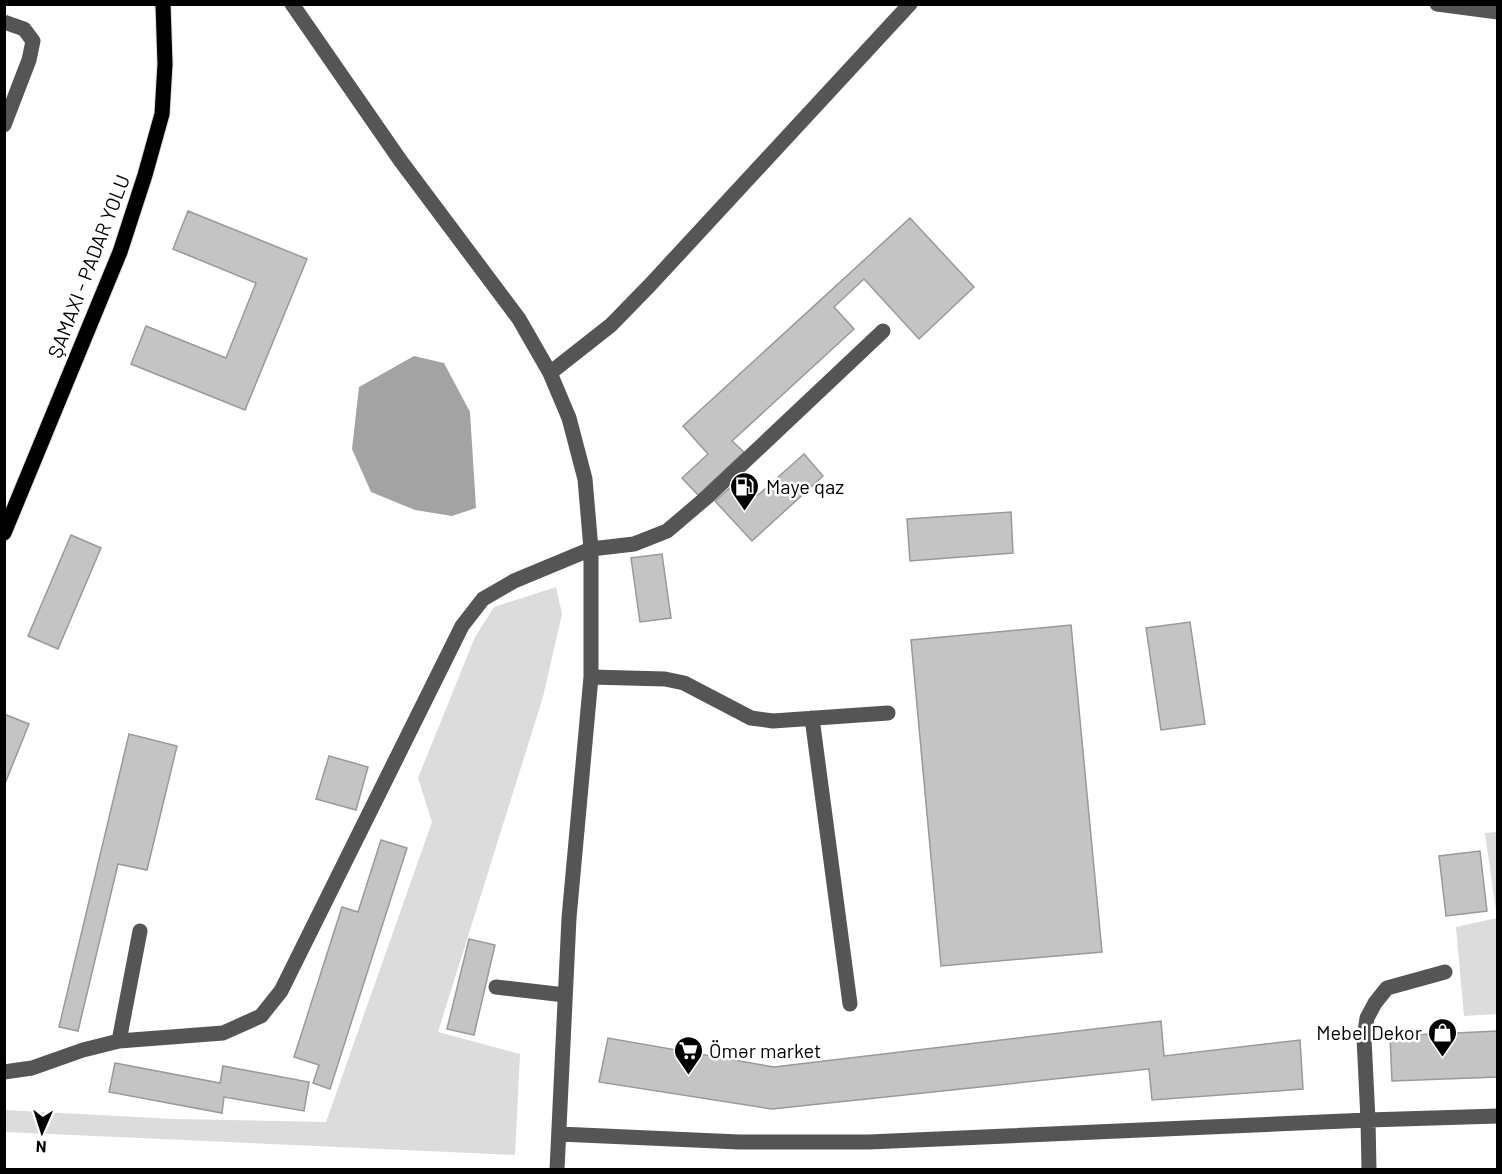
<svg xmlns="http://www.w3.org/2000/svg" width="1502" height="1174" font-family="Barlow,sans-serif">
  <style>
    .green { fill: #dcdcdc }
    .water { fill: #a3a3a3 }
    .building { fill: #c4c4c4; stroke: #999; stroke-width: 1.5 }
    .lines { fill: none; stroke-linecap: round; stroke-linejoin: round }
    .major-casing { stroke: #dbdbdb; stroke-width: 17 }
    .minor { stroke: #555; stroke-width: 15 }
    .major { stroke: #000; stroke-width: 15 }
    .labels { text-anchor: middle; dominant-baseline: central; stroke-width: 5; stroke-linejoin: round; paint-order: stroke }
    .street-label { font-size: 20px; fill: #000; stroke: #fff }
    .poi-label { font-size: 20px; fill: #000; stroke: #fff; text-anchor: start }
  </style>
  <rect width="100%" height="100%" fill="#fff"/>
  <path class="green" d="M556,587L562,614L543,697L438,1032L520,1054L515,1155L5,1132V1110L174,1119L326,1122L432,822L418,778L475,637L494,607Z
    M1497,832V1014L1464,1016L1456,927L1497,918L1485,833Z"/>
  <path class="water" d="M414,356L444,363L470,412L476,508L452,516L415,510L371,492L352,449L359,387Z"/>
  <path class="building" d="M188,211L307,259L245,410L131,364L146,326L226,358L256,283L173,249Z
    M910,218L974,287L919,339L864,279L834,307L854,329L732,441L744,452L698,495L682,478L708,454L683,426Z
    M804,454L823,476L752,541L715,501L742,477L758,495Z
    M1011,512L1013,553L910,561L907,519Z
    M71,535L101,548L58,649L28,636Z
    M662,554L671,618L640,622L631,558Z
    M1190,622L1205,724L1161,730L1146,628Z
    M1071,625L1102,952L941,966L911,640Z
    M4,714L29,724L4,786Z
    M129,734L177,746L147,870L118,864L78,1031L59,1027Z
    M329,756L368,767L356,810L316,799Z
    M381,840L407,848L330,1089L313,1083L319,1065L294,1057L342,907L358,912Z
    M1480,851L1487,911L1446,916L1439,856Z
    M469,939L495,945L474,1035L447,1029Z
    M1161,1021L1164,1056L1300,1040L1303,1089L1152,1100L1149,1069L772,1109L599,1082L608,1038L774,1067Z
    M1498,1031V1077L1392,1081L1390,1036Z
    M115,1063L220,1083L223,1066L309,1082L304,1111L224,1097L222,1113L109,1092Z"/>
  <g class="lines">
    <defs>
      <path id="major" d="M4,533L120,252L145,175L162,114L165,64L163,4"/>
    </defs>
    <use href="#major" class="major-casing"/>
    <path class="minor" d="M292,4L400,160L519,319L550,373L569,418L585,479L591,549V677L569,918L557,1170
      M1437,4L1498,12
      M4,22L24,29L33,41L29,60L4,125
      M550,373L611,325L650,285L910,4
      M591,677L665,679L684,683L751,718L773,721L888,713
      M812,718L850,1004
      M1445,972L1387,988L1375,1003L1367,1018L1364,1038L1368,1120L1498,1116
      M496,987L565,995
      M119,1041L140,931
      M4,1072L32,1068L83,1050L119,1041L223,1033L261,1016L281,991L462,626L483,599L514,581L591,549L634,544L667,531L707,497L883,331
      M559,1134L739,1142H869L1368,1120L1369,1170"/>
    <use href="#major" class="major"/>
  </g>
  <defs>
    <symbol id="fuel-pin" viewBox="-11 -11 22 30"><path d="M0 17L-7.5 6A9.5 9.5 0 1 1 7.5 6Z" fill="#000" stroke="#fff"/><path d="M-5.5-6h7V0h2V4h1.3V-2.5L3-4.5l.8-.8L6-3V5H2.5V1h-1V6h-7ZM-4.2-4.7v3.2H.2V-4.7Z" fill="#fff"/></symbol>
    <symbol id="shop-pin" viewBox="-11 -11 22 30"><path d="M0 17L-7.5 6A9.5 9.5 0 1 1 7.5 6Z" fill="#000" stroke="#fff"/><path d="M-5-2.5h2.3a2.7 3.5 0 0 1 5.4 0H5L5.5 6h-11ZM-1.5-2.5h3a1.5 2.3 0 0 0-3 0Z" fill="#fff"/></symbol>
    <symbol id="supermarket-pin" viewBox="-11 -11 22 30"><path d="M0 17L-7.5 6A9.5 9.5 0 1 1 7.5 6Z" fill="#000" stroke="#fff"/><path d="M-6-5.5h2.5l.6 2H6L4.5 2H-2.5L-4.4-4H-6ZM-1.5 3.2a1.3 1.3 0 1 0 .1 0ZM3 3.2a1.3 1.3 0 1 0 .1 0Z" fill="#fff"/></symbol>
  </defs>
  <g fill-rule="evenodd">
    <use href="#fuel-pin" x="728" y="470" width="33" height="45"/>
    <use href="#shop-pin" x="1426" y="1016" width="33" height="45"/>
    <use href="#supermarket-pin" x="672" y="1034" width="33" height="45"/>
  </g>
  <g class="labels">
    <g class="street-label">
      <text transform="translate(88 266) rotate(-69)">ŞAMAXI - PADAR YOLU</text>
    </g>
    <g class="poi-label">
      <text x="766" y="486">Maye qaz</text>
      <text x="1422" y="1032" text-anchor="end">Mebel Dekor</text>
      <text x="709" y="1050">Ömər market</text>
    </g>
  </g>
  <rect width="1502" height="1174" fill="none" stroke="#000000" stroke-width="12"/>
  <g transform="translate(42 1132) rotate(183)" stroke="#ffffff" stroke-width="4.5" paint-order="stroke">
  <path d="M0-4.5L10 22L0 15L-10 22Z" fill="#000000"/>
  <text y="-9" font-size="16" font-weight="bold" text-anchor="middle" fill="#000000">N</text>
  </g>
</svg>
